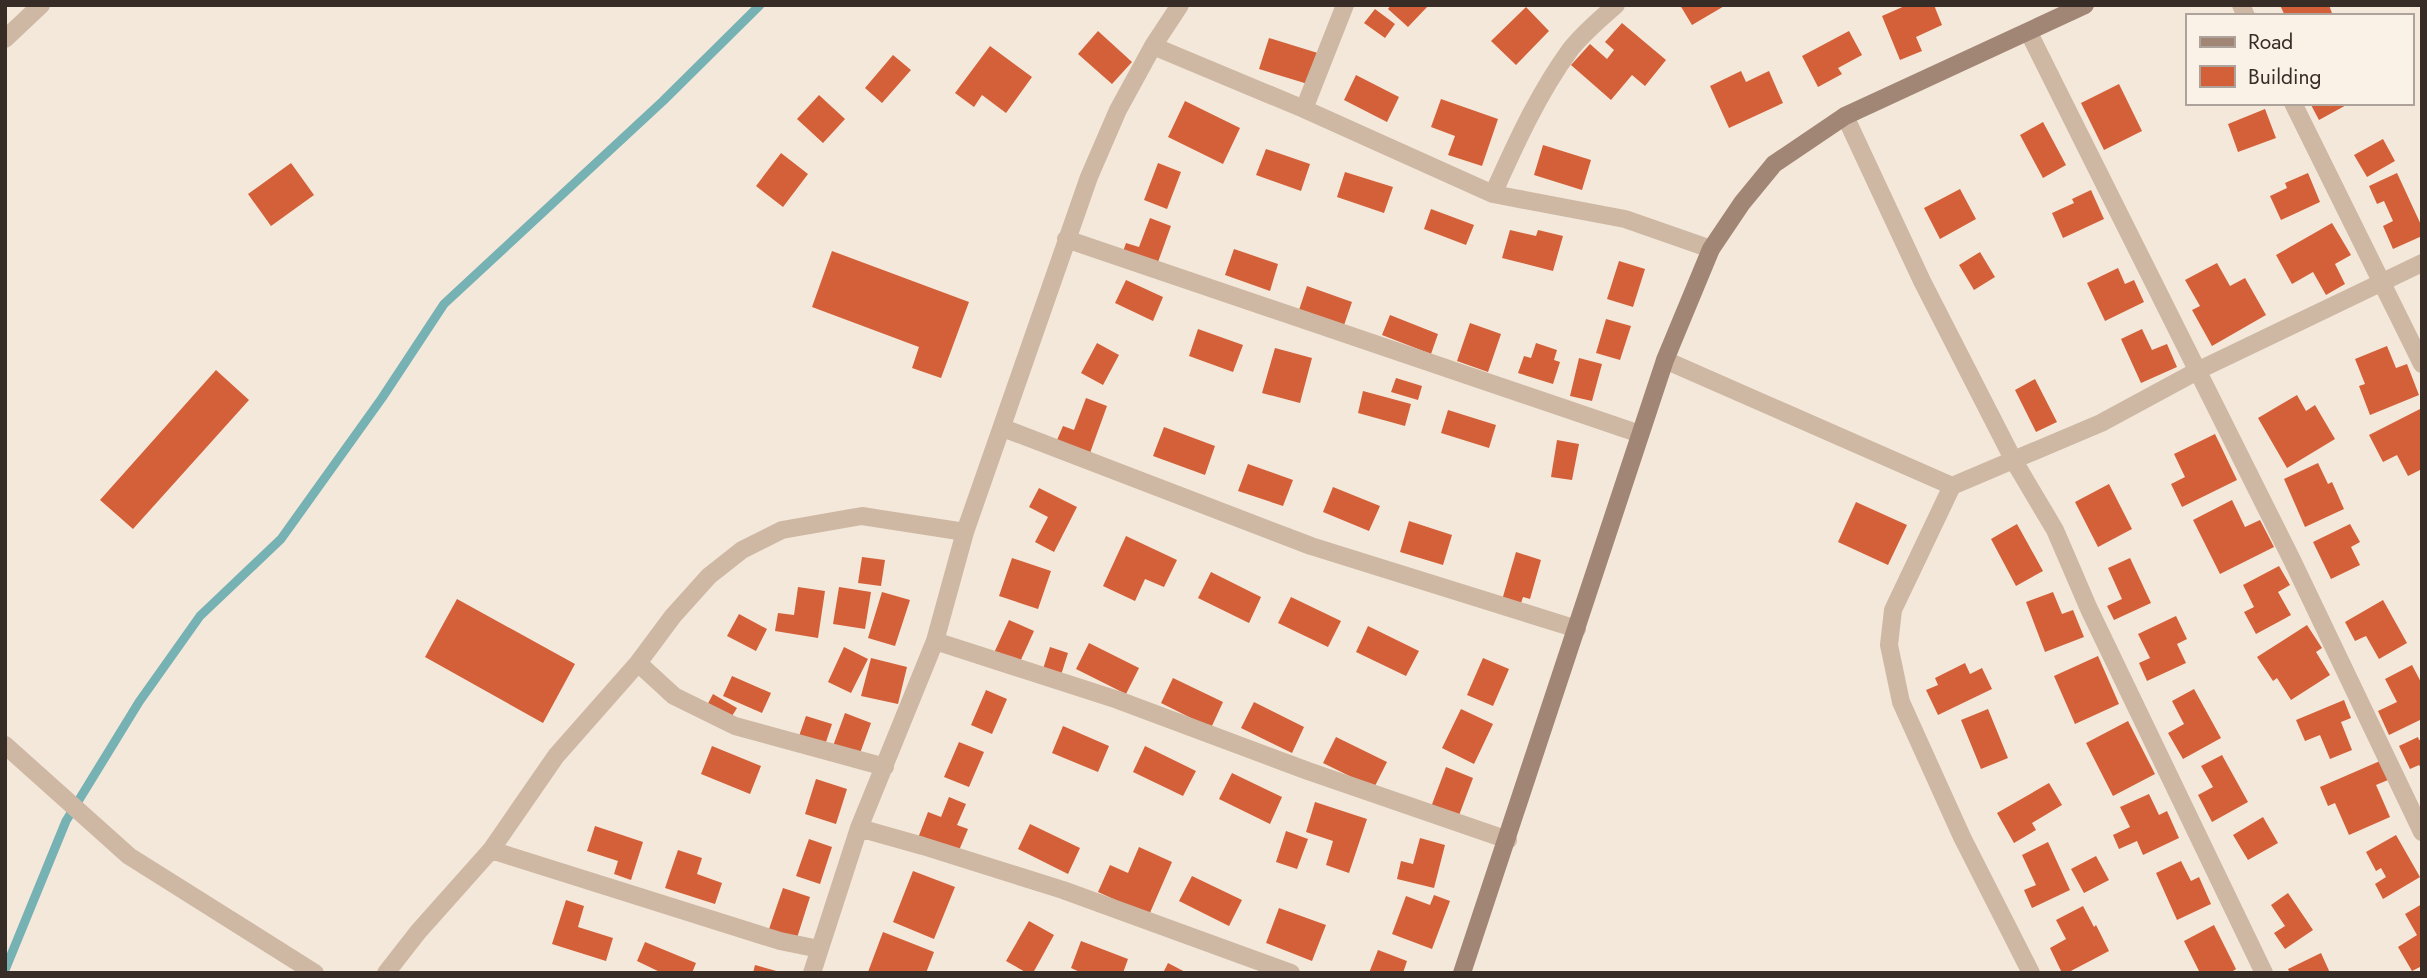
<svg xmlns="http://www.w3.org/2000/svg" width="2427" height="978" font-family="Jost,sans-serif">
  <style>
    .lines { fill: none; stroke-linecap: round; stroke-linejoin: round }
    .stream { stroke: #76b1b4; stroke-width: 9 }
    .building { fill: #d36039 }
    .street { stroke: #ceb8a4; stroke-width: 18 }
    .secondary { stroke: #a28675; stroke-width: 18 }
  </style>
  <rect width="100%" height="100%" fill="#f4e8da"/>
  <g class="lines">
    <path class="stream" d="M5,970L66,821L139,702L200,616L281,539L382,398L444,304L663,101L760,5"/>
  </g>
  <path class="building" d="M1391,5H1429L1408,27L1388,9Z
    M1680,5H1726L1692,25Z
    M1907,5H1934L1942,25L1916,37L1922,51L1900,60L1882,16Z
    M2280,5H2329L2333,16H2285Z
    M1526,7L1549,31L1516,65L1491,41Z
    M1375,9L1395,24L1385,38L1364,23Z
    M1622,23L1666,60L1645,86L1632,75L1611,100L1571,65L1590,44L1607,59L1614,50L1605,42Z
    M1098,31L1132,62L1112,84L1078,54Z
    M1849,31L1862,55L1838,68L1842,74L1818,87L1802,56Z
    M1269,38L1321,54L1311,85L1259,69Z
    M990,46L1032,77L1006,113L982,95L974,107L955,93Z
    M893,55L911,70L882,103L865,88Z
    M1741,71L1746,82L1769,71L1783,103L1729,128L1710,86Z
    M1356,75L1399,97L1387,122L1344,100Z
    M2119,84L2142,131L2104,150L2081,103Z
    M819,95L845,119L823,143L797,119Z
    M1441,99L1498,119L1482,166L1448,155L1455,136L1431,127Z
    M1185,101L1240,128L1223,164L1168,137Z
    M2310,103H2350L2319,120Z
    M2265,109L2276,138L2238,152L2228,124Z
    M2043,122L2066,165L2043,178L2020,135Z
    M2383,139L2395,161L2367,177L2354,155Z
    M1543,145L1591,160L1582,190L1534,175Z
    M1266,149L1310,164L1301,191L1256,175Z
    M781,153L808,174L783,207L756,186Z
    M291,163L314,195L271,226L248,194Z
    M1158,163L1181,172L1167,209L1144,200Z
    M1345,172L1393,187L1384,213L1337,197Z
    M2308,173L2320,202L2281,220L2270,196L2287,188L2285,183Z
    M2397,173L2422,227V236L2393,249L2383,226L2393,221L2384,201L2377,204L2369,186Z
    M1960,189L1976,219L1940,239L1924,208Z
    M2091,190L2104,219L2063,238L2052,213L2074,203L2072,199Z
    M1431,209L1474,225L1466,245L1424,229Z
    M1150,218L1171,226L1154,273L1120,260L1126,243L1139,247Z
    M2332,223L2351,255L2335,264L2345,284L2326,295L2313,272L2292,284L2276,255Z
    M1510,230L1536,236L1538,230L1563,236L1553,271L1502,258Z
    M1234,249L1278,264L1270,291L1225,275Z
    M832,251L969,302L941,378L912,368L919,347L812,307Z
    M1980,252L1995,277L1974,290L1959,265Z
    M1619,261L1645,269L1633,307L1607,299Z
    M2217,263L2230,286L2245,278L2266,315L2212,346L2192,310L2200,306L2185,280Z
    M2118,268L2125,284L2134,280L2144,302L2105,321L2087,283Z
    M1126,280L1163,297L1153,321L1115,303Z
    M1307,286L1352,302L1343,328L1298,313Z
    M1390,315L1438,334L1431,354L1382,335Z
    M1606,319L1631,326L1620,360L1596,353Z
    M1470,323L1501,334L1488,372L1457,361Z
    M1198,329L1243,345L1233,372L1189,356Z
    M2142,329L2152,350L2167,344L2177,367L2141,383L2121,339Z
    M1097,343L1119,355L1103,385L1081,373Z
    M1536,343L1557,350L1554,360L1560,362L1553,384L1518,373L1524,356L1531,358Z
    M2387,346L2396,368L2407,364L2419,395L2370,415L2359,386L2365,384L2355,359Z
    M1275,348L1312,358L1300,403L1262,393Z
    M1579,358L1602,364L1592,401L1570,396Z
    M216,370L249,400L133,529L100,500Z
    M1396,378L1422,386L1418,400L1391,392Z
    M2035,379L2057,422L2036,432L2015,390Z
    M1363,391L1411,404L1405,426L1358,413Z
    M2297,395L2306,411L2315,405L2335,439L2287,468L2258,418Z
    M1086,398L1107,406L1090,453L1057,440L1063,426L1074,430Z
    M2422,408V469L2408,476L2397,455L2383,462L2369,435Z
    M1448,410L1496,425L1489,448L1441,433Z
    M1164,427L1215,446L1205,475L1153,456Z
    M2215,434L2237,480L2182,507L2171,484L2185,477L2174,454Z
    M1557,440L1579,444L1572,480L1551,477Z
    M2318,463L2328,484L2332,482L2344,509L2305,527L2284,479Z
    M1248,464L1293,480L1283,506L1238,491Z
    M2109,484L2132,529L2098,547L2075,502Z
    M1333,487L1380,506L1369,531L1323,512Z
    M1039,488L1077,507L1054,552L1035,542L1048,517L1029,507Z
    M2232,500L2245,527L2260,520L2274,547L2220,574L2193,520Z
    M1856,502L1907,525L1888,565L1838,542Z
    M1409,521L1452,535L1443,565L1400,552Z
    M2017,524L2043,571L2016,586L1991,539Z
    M2350,524L2360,542L2351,547L2360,565L2331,579L2313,542Z
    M1126,536L1177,560L1164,587L1145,579L1135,601L1103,586Z
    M1516,552L1541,560L1530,599L1523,597L1520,606L1502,600Z
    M862,557L885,560L881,586L858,583Z
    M1012,558L1051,571L1038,609L999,596Z
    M2130,558L2151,603L2114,620L2107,606L2122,599L2108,568Z
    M2279,566L2290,585L2278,592L2291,615L2256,634L2244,612L2254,607L2243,585Z
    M1211,572L1261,597L1249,623L1198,598Z
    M798,587L825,591L818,638L775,631L778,613L794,615Z
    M839,587L871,592L865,629L833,624Z
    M882,592L910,600L895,646L868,638Z
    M2053,592L2062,614L2073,610L2084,637L2045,652L2026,602Z
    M1291,597L1341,621L1328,647L1278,623Z
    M457,599L575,664L543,723L425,657Z
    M2383,600L2407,643L2379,659L2366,636L2355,641L2345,622Z
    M739,614L767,629L756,651L727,636Z
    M2176,616L2187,639L2177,644L2186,663L2147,681L2139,663L2150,658L2138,634Z
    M1009,620L1034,631L1019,664L994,653Z
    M2307,625L2322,648L2316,652L2330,675L2291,700L2277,678L2273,681L2257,657Z
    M1368,626L1419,651L1406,676L1356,652Z
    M1089,643L1139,668L1126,694L1076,669Z
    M844,647L868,659L851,693L828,682Z
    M1050,647L1068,653L1061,675L1043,669Z
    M2098,656L2119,704L2075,724L2054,676Z
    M871,658L907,667L898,704L861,696Z
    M1483,658L1509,669L1493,706L1467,695Z
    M1965,663L1970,674L1982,668L1992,689L1938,715L1926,690L1938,685L1935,678Z
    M2412,665L2422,684V719L2389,735L2378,711L2397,702L2385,679Z
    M732,676L771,693L762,713L723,696Z
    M1173,678L1223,702L1211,728L1161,703Z
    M2194,689L2221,738L2183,759L2168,733L2184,724L2172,701Z
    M986,690L1007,699L992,734L971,725Z
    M713,694L737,708L727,724L704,711Z
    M2344,700L2351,718L2341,722L2352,750L2330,759L2320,735L2305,741L2296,720Z
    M1254,702L1304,727L1292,753L1241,728Z
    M1461,709L1493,724L1474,764L1442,748Z
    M1988,709L2008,758L1981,769L1961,720Z
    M845,713L871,723L859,756L833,746Z
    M806,716L832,724L825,745L799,736Z
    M2128,721L2155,774L2113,796L2086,743Z
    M1063,726L1109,746L1098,772L1052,753Z
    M1336,737L1387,762L1374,788L1323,763Z
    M2418,737L2419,740L2422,739V770L2419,765L2410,769L2399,746Z
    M959,742L984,752L969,787L944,777Z
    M712,746L761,766L750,794L701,774Z
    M1145,746L1196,771L1183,796L1133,772Z
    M2222,755L2248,802L2212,822L2198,795L2213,787L2201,766Z
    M2380,761L2388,780L2376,785L2390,817L2349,835L2335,803L2328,806L2320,787Z
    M1446,767L1473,778L1458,818L1431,807Z
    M1232,773L1282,797L1270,824L1219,799Z
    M816,779L847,789L836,824L805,814Z
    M2049,783L2062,805L2032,823L2036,830L2014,843L1997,813Z
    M2149,794L2159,815L2167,811L2179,838L2143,855L2137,841L2119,849L2113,835L2130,827L2120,807Z
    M949,797L966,804L957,825L968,829L957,855L918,838L928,812L941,817Z
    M1315,802L1367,819L1349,873L1326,865L1333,841L1306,832Z
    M2263,817L2278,843L2248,860L2233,835Z
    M1030,824L1080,848L1068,874L1018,849Z
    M595,826L643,842L631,880L614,874L618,861L587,851Z
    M1286,831L1308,839L1297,869L1276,862Z
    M2396,835L2420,877L2383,899L2375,884L2386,877L2381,868L2376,871L2366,852Z
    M1420,838L1445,845L1434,888L1397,879L1401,861L1413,864Z
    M809,839L832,847L820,884L796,876Z
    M2048,842L2070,890L2032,908L2024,890L2036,885L2022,855Z
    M1139,847L1172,862L1149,915L1098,892L1110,865L1128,873Z
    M678,850L702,858L697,874L722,883L715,904L665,888Z
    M2096,856L2109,880L2084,893L2071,869Z
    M2181,861L2191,881L2199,877L2211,904L2177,920L2156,873Z
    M913,871L955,887L934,939L893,922Z
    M1192,876L1242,900L1229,926L1179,901Z
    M783,888L810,897L796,941L768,932Z
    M2288,893L2313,930L2285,949L2274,933L2285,926L2271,905Z
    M1434,895L1450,901L1432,949L1392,934L1406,896L1430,905Z
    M566,900L584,906L578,927L613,938L606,961L552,944Z
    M2422,904V966L2412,971L2398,947L2417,935L2405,914Z
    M2083,906L2094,927L2096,925L2109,951L2067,973H2062L2050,948L2066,939L2056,920Z
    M1279,908L1326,925L1312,961L1266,943Z
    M1029,921L1054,935L1033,973H1027L1006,961Z
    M2214,925L2236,969L2230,973H2200L2184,941Z
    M883,932L934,952L926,973L868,972Z
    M1081,941L1128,959L1123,973H1082L1071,968Z
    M645,942L696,963L692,973H662L637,961Z
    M1378,950L1407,961L1403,973H1369Z
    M2321,953L2330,973H2290L2288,969Z
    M1168,963L1187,973H1163Z
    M755,965L780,972L779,973H753Z"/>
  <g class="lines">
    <path class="street" d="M2241,5L2246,16
      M2029,33L2292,560L2422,832
      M5,39L41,5
      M1153,46L1304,109L1493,194L1625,219L1711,249
      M2293,103L2422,364
      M1304,109L1345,5
      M1845,116L1922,281L2014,461L2055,530L2089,609L2264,973
      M1493,194C1515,145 1538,94 1570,50C1583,33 1600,19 1616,5
      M1066,239L1640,434
      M1665,360L1952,486
      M1003,428L1311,546L1577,629
      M935,641L1118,700L1308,771L1508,840
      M638,663L674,696L735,726L885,767
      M5,745L129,856L315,973
      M859,828L923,846L1063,890L1291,973
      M491,850L780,941L819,949
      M386,973L418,932L491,850L556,756L638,663L673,616L709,576L742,550L782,530L862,516L965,532
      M812,973L859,828L935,641L965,532L1089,177L1118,110L1153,46L1180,5
      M2031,973L1962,837L1901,702L1889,645L1893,610L1952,486L2101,423L2199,370L2422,263"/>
    <path class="secondary" d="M1462,973L1665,360L1711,249L1742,203L1774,164L1845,116L2085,5"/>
  </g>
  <rect width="2427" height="978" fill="none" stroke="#382c27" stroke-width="14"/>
  <rect x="2186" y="14" width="228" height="91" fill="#fbf2e7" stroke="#ada39a" stroke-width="2"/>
  <rect x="2200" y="37" width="35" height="10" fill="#a28675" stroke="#ada39a" stroke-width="2"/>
  <text x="2248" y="49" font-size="21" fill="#382c27">Road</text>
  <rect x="2200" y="66" width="35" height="21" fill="#d36039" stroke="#ada39a" stroke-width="2"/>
  <text x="2248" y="84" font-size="21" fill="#382c27">Building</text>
</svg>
